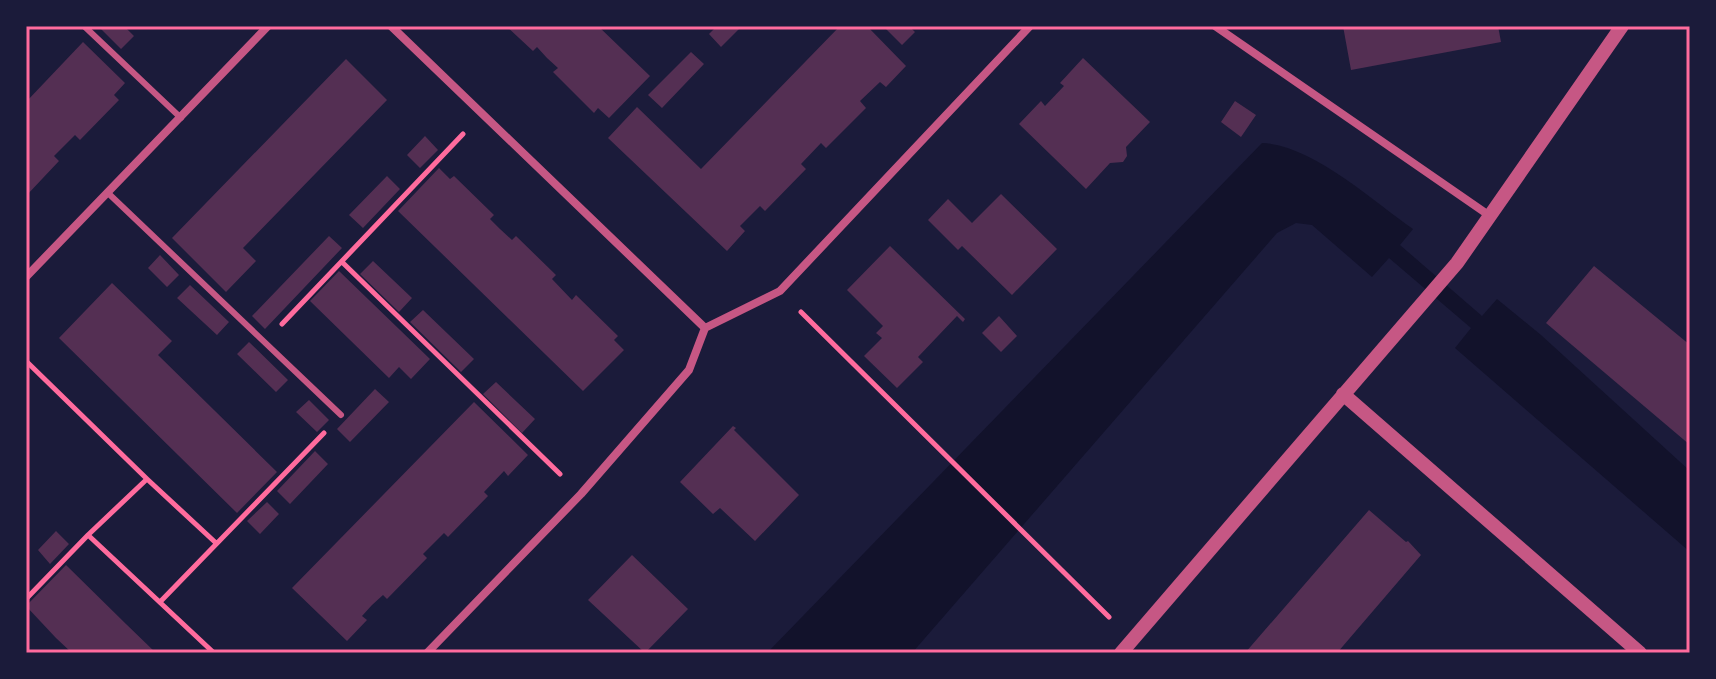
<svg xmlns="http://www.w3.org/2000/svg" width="1716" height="679" font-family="Quicksand,sans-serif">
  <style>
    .water { fill: #12122b }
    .building { fill: #542f53 }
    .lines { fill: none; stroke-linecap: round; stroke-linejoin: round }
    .path { stroke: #ff6b9d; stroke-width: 5 }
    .service { stroke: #c65784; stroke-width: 6 }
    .minor { stroke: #c65784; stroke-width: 8 }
    .tertiary { stroke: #c65784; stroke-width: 14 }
    .neatline { fill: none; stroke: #ff6b9d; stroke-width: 3 }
  </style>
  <rect width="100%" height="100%" fill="#1b1b3a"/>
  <path class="water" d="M1262,143C1312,145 1373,201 1413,229L1400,245L1482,316L1497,299L1541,335L1690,471V552L1455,348L1471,328L1389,258L1372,277L1312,225L1296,223L1277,233L912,653H767Z"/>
  <path class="building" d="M98,26H124L134,36L121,49Z
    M506,26H598L650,76L609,118L598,108L594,113L553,72L558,68L547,58L537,47L533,51Z
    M717,26H742L721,47L709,34Z
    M840,26H867L906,66L886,87L880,82L860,101L866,108L826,148L821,143L801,164L806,169L765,211L760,206L740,226L745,231L727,251L608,138L637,107L701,169Z
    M883,26H909L915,32L902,45Z
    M1343,26H1498L1501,42L1351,70Z
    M83,42L125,83L114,95L119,100L80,140L75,135L54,156L59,161L26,196V102Z
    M691,52L704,64L662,108L648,95Z
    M1083,58L1150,122L1126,147L1127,156L1123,162L1110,163L1086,189L1019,124L1041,101L1045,106L1064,86L1060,83Z
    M346,59L387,100L243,248L256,261L226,292L172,238Z
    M1235,101L1256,115L1241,137L1221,122Z
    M425,136L438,150L420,168L407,155Z
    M439,168L450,179L454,176L494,215L490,219L500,229L512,240L516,236L556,275L552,279L572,300L576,295L618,336L614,340L624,350L583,391L398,211Z
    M387,176L400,189L363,228L349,215Z
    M1001,194L1057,249L1012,295L962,246L958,250L928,220L948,199L972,223Z
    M329,236L342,248L265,329L252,316Z
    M890,246L965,319L963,322L957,316L918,357L923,362L897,388L864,356L882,338L876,333L883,326L847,290Z
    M160,255L179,275L167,287L148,268Z
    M373,261L412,298L399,312L360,274Z
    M1594,266L1690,345V445L1546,323Z
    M339,271L430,359L411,379L399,367L389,378L310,301Z
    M112,283L172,341L158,355L277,472L237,513L59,338Z
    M190,285L229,322L217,335L177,298Z
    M423,310L474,359L461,372L410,322Z
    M999,316L1017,336L1001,352L982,333Z
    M249,342L288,380L276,392L237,354Z
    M496,382L535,419L522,433L483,394Z
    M375,389L389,402L350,442L337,429Z
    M309,400L329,420L317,432L296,412Z
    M474,402L528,455L508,476L504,471L484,492L488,496L448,537L444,533L423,554L427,558L387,599L383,595L372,605L362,616L367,620L347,641L292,588Z
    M733,426L736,428L734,430L799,495L755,541L720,508L713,514L680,482Z
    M315,451L328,464L290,504L277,491Z
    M267,502L279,514L260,534L247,521Z
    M1369,510L1406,542L1408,541L1421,555L1337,653H1245Z
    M56,531L69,544L50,564L38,550Z
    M632,555L688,609L645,653L588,600Z
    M66,565L126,624L156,653H72L56,638L26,606Z"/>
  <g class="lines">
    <path class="path" d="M342,262L560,474
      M801,312L1109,617
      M282,324L463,134
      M26,361L147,479L88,535L214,653
      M147,479L216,543
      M26,599L88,535
      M160,602L324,433"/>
    <path class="service" d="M84,26L181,118
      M108,193L341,415"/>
    <path class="minor" d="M391,26L705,328
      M1215,26L1490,216
      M26,277L268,26
      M427,653L581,494L689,370L705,328L780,291L1030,26"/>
    <path class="tertiary" d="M1343,394L1640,653
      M1121,653L1457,263L1622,26"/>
  </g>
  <rect width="1716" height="679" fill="none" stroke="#1b1b3a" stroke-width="56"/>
  <rect x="28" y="28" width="1660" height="623" class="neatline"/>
</svg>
